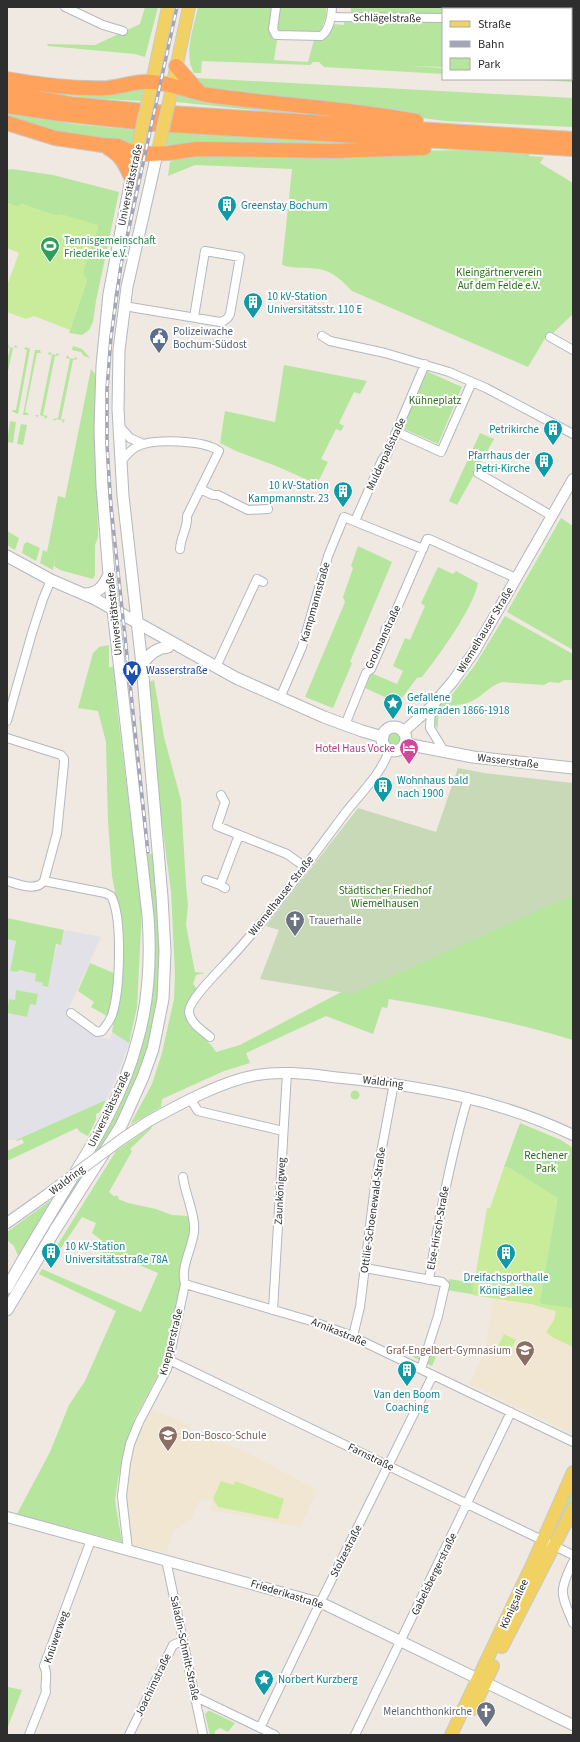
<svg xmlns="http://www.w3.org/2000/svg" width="580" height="1742" font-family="'Source Sans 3',sans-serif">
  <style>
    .industrial { fill: #e3e1e8 }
    .education { fill: #f0e6d1 }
    .green { fill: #b6e59e }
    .cemetery { fill: #c8d9b8 }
    .pitch { fill: #c9ec9a }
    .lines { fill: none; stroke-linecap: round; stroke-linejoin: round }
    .minor-casing { stroke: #b4b7c1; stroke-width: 10 }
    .tertiary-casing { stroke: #b4b7c1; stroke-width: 12 }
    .secondary-casing { stroke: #b4b7c1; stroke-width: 13 }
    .primary-casing { stroke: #c9c9c9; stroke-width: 14 }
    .motorway-casing { stroke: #c9c9c9; stroke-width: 16 }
    .minor { stroke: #fff; stroke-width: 8 }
    .tertiary { stroke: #fff; stroke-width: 10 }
    .secondary { stroke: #fff; stroke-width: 11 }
    .primary { stroke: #f2d163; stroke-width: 12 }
    .motorway { stroke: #ffa35c; stroke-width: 14 }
    .rail-casing { stroke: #a3a6b8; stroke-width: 3.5 }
    .rail { stroke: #fff; stroke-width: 2; stroke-dasharray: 6; stroke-linecap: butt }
    .tertiary-bridge-casing { stroke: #b4b7c1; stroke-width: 12; stroke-linecap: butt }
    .primary-bridge-casing { stroke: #c9c9c9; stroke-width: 14; stroke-linecap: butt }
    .tertiary-bridge { stroke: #fff; stroke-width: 10 }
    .primary-bridge { stroke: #f2d163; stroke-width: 12 }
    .labels { text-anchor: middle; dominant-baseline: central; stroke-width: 4; stroke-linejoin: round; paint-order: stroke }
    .street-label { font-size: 11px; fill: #2e2e2e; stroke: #fff }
    .culture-label { font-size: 11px; fill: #0d838f; stroke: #fff; text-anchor: start }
    .leisure-label { font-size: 11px; fill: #27864d; stroke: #fff; text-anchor: start }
    .park-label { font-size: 11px; fill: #2c6e1b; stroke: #fff }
    .service-label { font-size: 11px; fill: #4e5e75; stroke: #fff; text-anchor: start }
    .transit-label { font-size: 11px; fill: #164399; stroke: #fff; text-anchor: start }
    .hotel-label { font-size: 11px; fill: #b23c85; stroke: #fff; text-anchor: end }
    .worship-label { font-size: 11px; fill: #5b616d; stroke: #fff; text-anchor: start }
    .education-label { font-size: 11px; fill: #785e54; stroke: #fff; text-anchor: end }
  </style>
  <rect width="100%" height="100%" fill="#efe9e1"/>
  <path class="industrial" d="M65,930L101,937L67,1012L89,1029L104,1038L110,1039L112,1032L129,1043L118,1074L106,1100L16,1140H7V1013L27,1017L15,1000L9,999L7,1011V939L16,941L10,971L18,973L19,971L36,974L35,981L43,983L42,987L47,988L57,945H61Z"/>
  <path class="education" d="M493,1299L532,1304L556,1311L573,1322V1434L469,1384L486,1350Z
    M151,1409L190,1425L189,1430L246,1452L317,1490L301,1527L210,1510L213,1499L199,1501L191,1519L173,1531L167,1553L132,1544L128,1527L125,1479L134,1444Z"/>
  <path class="green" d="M145,7H158L145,57L135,54L48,46L47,44L95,45L140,24Z
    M198,7H326V16L320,33L278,34L274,60L308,62L314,40C326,41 328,35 332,24L344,25V21H443V67L409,66L443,68V74L324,67L319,62H313L310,65L202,61L201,73H194C183,54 194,27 198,7Z
    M351,7H511L512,9H443V13L417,14L351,13Z
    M571,33H573V82L529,79H571Z
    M196,78L573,98V127L445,121L213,90L205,87Z
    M7,82L142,87L143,90L141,101L88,98L7,87Z
    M178,92L258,103L369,122L176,102Z
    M7,112L74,124L135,130L130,148L7,118Z
    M170,127L412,143L170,149L166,144Z
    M469,150L529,154V156L544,157L540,163L573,183V314L552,334L547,335L528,367L352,291C343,282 333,271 319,269C306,267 294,269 282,265L292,169L195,165L168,176L170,162L174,160L173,157L177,154Z
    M12,169L53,175L119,192L96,301L93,322L89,330L82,335L69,333L87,280L82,273L98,226L56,216L22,204L18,207L7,203V170Z
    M7,344H8L9,347L14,348L15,345L18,347L13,348L7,376V361L10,348L7,347Z
    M73,346L82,349L90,358L84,356L81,352L72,350Z
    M26,347L30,349L18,414L13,412L12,410H16L27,350L24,349Z
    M35,350H40L41,353H37L25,412L29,414L28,415H23Z
    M51,352V354L56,355L57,353L60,355L55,356L43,415L48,416L45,419L44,416L38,415V418L35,415H40L52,355L48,354V353Z
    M68,355L69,358L74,359L75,357L78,359L73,360L61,419L65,420L63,423L62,420L56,419L55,421L53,419L58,418L70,359L66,358V357Z
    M284,365L367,381L360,394L354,392L339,423L344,426L341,431L336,429L321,459L328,462L317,484L276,466L236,451L220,443L225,411L275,422Z
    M91,369L95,374L98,537L95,545V575L93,579L60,570L54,566L55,555L53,570L40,563L43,550L47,552L58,496L65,498Z
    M426,371L462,387L438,444L402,428Z
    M10,421L16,422L13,443L7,442Z
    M21,424L27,425L23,445L17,444Z
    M480,433L494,439L457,505L449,501Z
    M120,516L129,592H127Z
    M561,518L573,526V650L507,612Z
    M7,531L19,538L15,550L7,545Z
    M27,542L40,548L36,561L22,553L24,544Z
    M358,546L392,562L350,662L352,663L333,708L305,697L345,602L343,597L353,568L351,566Z
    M438,567L453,574L456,571L478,583C473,609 439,655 422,677L417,678L398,703L365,688L371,673L397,684L403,671L393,666L405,638L410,640L425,606L421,603Z
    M505,616L573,654V680H564L559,683L549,682L544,685L502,682C488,686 481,699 467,703C460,706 449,704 443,708C437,713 438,722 438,729L433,723L438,706L447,701L475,665Z
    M109,645V667H114L117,708L142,909L137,1007L129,1043L112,1032L122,968L120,918L112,876L108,821L106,742L98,711L78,708L93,653L99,647Z
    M154,680L164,737L181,800L186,885L188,905L186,925L195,972L205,973L196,975L193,984L199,991L185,1012L188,1023L212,1046L216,1052L240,1045L345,990L573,890V1040C513,1022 451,1009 389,999L387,1008L382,1007L373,1034L326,1016L246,1053L250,1063L224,1071L162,1099L161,1107L130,1125L152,1084L162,1053L174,999L175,973L171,891L154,765L147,683Z
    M139,716H141L156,871L161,942V979L154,1031L142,1072L120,1120L7,1303V1295L111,1118L126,1087L134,1066L146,1019L151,981L153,937L129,717H132L146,854H154Z
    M387 740a7 7 0 1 1 14 0a7 7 0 1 1-14 0Z
    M7,918L64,930L61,945L56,944L48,987L42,986L43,983L35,981L36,974L19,970L18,972L10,971L16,941L7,939Z
    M90,963L116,974L112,1004L107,1016L91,1007L94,1002L78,991Z
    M16,990L38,994L36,1005L30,1004L27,1017L7,1013L9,999L15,1000Z
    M350.5 1095a4.5 4.5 0 1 1 9 0a4.5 4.5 0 1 1-9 0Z
    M106,1100L100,1112L96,1114V1120L88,1136L80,1132L77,1128L7,1161V1151L24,1143L22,1139L17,1141L16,1140Z
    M520,1123L561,1140L573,1148V1322L556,1311L532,1304L447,1290L449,1279L474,1283L510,1168L504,1167Z
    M151,1127L152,1128L130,1149L132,1151L109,1192L115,1197V1195L119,1197L118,1199L128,1203L156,1209L172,1215L187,1216L189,1218L192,1228L181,1293L160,1371L134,1420L118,1479L115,1501L122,1542L17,1514L50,1452L69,1405L85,1381L116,1311L39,1274L42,1269L141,1312L158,1273L115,1255L111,1261L102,1257L103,1244L100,1239L92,1233L96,1223L82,1217L59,1251L55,1249L116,1151Z
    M51,1200L19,1258L14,1246L7,1240V1232Z
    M417,1348L436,1357L432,1366L413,1357Z
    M573,1482V1502L557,1535L553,1536V1533Z
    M8,1687L22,1690L7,1729V1690Z
    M208,1711H210L235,1723L228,1732L220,1728L215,1731V1735H210L205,1714Z"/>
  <path class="cemetery" d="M458,768L484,773L573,783V895L352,994L260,979L279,930L266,926L358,808L436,832Z"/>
  <path class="pitch" d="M7,203L18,207L21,204L56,215L61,214L98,225L83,273L87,280L70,330L34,316L26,319L7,312V286L19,253L7,248Z
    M504,1167L510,1168L558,1198L540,1302L543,1304L573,1308V1347L552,1337L546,1332L554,1320L556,1311L532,1304L472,1295L487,1208H490Z
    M504,1334L516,1340L509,1352L498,1346Z
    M221,1481L234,1485L235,1481L284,1499L278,1519L218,1507L213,1499Z"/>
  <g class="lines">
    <defs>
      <path id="minor" d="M65,7L103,25L123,31
        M276,7L273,29L276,35L321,36C329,31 332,16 332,7
        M532,7V9
        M571,9H573
        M332,15L336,17L443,18
        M124,306L220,322C225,321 228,319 230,314L240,257L205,251L194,317
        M322,336L330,341L385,353L449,372L486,388L573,434
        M550,337L573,350
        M119,426L130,438L143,444
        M397,432L441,452L472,382
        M120,463C125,457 129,451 136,447C152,438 204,440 219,451L187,516C188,528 181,535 180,549
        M478,473L552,516
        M200,489L213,495H218L248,510L268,509
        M355,521L382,460L387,454L425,364
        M216,667L257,579L263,582
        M280,698L302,647L328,556L344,517C370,528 396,538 423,549
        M431,707L430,728L444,751
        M7,721L32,633L43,599L51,580
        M345,725L366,673L371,669L385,637C384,630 386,627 391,622L427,539H429L516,578
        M7,738L61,755L64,759V763L57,833L44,881C36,892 18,884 7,881
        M221,795L225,802L217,826L287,854L305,867
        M206,880L220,885
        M44,881L105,893L111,896C123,917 120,991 112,1015C110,1021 106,1026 102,1031L97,1032L71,1013
        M225,888L220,885L239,835
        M210,1037C202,1030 190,1023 189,1012C188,1001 217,973 225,964C269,917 307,864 346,812C361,793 382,773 389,750
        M191,1100L198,1111L283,1131
        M365,1268L442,1282L445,1285L438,1316L421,1369
        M429,1280C439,1216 450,1159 468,1097
        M185,1284L311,1321L347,1334L573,1442
        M273,1310L287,1073
        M353,1336L360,1307L375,1185L394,1083
        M169,1360L573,1555
        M128,1550L122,1496L126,1463L130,1444L139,1422L167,1369L185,1284C180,1267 192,1249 194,1232C196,1216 185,1194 183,1177
        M166,1560L203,1735
        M573,1562C558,1593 561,1593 573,1623
        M196,1697L275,1735
        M260,1728L320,1603L433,1375
        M29,1735L46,1692C44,1683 49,1674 44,1666L91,1540
        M129,1735L173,1645L182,1641
        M355,1735L511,1412"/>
      <path id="tertiary" d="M403,732L431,707L453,681L474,652L573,479
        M149,1121C180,1104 222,1081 257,1075C285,1070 314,1075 342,1078C422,1086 500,1100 573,1135
        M7,1223L45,1196
        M7,1517L313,1601L326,1605L573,1725"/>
      <path id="secondary" d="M7,556L51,580L95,599L236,678L324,717L362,731L383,737
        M84,594C98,594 103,587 109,575
        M142,665C148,655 156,648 168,647
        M382 739a12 12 0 1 1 24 0a12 12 0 1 1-24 0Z
        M406,743L416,746L473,757L573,768
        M7,1288C27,1252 48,1218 69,1183C96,1139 124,1093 137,1042C149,1001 151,958 148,916L109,575L102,486L100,429L102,366L109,294L136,153
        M7,1310L55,1230L121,1126L143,1077L153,1049L163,999L165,951L162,897L142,665L123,496L118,409L119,350L127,287L157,154"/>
      <path id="primary" d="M148,101L168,7
        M169,102L189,7
        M136,153L141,131
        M157,154L162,133
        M502,1647L573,1509
        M473,1709L493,1666
        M451,1735L532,1565L573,1472"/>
      <path id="motorway" d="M176,66L200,93
        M7,79C40,85 73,89 107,88C122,87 137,80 152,82C171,83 189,92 208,95C277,105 347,108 416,121
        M7,93L71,104L156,112L573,139
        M7,106L61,114L153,124L573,149
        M7,123L55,138L102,145L118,146L129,151L148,154L169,153L197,149L332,151L424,148
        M108,148C121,155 125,164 131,177"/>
    </defs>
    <use href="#minor" class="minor-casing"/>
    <use href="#tertiary" class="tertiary-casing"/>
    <use href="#secondary" class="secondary-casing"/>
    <use href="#primary" class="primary-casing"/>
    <use href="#motorway" class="motorway-casing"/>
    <use href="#minor" class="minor"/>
    <use href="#tertiary" class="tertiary"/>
    <use href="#secondary" class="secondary"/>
    <use href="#primary" class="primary"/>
    <use href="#motorway" class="motorway"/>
    <defs>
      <path id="rail" d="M148,852L111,506L107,445V389L111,337L121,265L177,7"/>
    </defs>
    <use href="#rail" class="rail-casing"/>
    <use href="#rail" class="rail"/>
    <defs>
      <path id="tertiary-bridge" d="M45,1196L122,1139L149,1121"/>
      <path id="primary-bridge" d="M141,131L148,101
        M162,133L169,102"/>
    </defs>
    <use href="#tertiary-bridge" class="tertiary-bridge-casing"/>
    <use href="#primary-bridge" class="primary-bridge-casing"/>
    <use href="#tertiary-bridge" class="tertiary-bridge"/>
    <use href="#primary-bridge" class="primary-bridge"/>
  </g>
  <defs>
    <symbol id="building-pin" viewBox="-11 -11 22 30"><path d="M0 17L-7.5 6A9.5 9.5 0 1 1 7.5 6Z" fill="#0f9aa8" stroke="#fff"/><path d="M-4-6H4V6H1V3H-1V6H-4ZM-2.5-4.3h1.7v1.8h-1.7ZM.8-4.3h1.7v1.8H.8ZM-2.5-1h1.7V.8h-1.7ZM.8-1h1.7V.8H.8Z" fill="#fff"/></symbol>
    <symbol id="stadium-pin" viewBox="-11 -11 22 30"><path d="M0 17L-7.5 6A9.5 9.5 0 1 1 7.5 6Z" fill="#2e9e5b" stroke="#fff"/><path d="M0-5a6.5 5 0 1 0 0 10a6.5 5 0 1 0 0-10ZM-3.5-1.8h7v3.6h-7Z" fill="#fff"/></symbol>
    <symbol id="civic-pin" viewBox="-11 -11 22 30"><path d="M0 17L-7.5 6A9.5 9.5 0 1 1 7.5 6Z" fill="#5c6f8a" stroke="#fff"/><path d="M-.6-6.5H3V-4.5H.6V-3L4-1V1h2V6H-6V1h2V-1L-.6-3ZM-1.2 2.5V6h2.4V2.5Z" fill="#fff"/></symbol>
    <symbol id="metro-pin" viewBox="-11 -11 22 30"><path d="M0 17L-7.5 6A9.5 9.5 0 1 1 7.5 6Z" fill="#1a4fb4" stroke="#fff"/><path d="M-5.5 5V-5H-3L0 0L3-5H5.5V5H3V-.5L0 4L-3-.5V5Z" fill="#fff"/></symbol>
    <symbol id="sight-pin" viewBox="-11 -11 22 30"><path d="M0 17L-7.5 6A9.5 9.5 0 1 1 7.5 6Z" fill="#0f9aa8" stroke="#fff"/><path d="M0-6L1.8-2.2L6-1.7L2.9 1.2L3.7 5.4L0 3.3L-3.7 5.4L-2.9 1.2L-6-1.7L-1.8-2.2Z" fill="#fff"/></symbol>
    <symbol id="hotel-pin" viewBox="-11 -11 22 30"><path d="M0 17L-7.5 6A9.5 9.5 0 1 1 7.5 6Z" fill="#d1479c" stroke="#fff"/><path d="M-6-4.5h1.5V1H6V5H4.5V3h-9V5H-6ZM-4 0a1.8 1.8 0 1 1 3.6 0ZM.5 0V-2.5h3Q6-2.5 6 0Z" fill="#fff"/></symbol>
    <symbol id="church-pin" viewBox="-11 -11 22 30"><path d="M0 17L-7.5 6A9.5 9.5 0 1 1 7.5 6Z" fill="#6b7280" stroke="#fff"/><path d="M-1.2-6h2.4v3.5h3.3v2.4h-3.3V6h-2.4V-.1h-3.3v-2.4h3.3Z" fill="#fff"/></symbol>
    <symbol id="school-pin" viewBox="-11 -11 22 30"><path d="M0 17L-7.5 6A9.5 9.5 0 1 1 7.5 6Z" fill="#8d6e63" stroke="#fff"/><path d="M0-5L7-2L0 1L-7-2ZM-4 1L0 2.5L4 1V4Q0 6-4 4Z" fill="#fff"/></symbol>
  </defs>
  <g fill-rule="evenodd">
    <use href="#building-pin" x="216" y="194" width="22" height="30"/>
    <use href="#stadium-pin" x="39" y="235" width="22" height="30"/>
    <use href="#building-pin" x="242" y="291" width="22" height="30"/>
    <use href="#civic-pin" x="148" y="326" width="22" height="30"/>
    <use href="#building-pin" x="542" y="418" width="22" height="30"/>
    <use href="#building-pin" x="533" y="450" width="22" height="30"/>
    <use href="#building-pin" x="332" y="480" width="22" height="30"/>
    <use href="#metro-pin" x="121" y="659" width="22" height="30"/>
    <use href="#sight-pin" x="382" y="692" width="22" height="30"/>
    <use href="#hotel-pin" x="398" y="737" width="22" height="30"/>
    <use href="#building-pin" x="372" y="775" width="22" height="30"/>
    <use href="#church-pin" x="284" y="909" width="22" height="30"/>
    <use href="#building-pin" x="40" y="1241" width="22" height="30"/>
    <use href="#building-pin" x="495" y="1242" width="22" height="30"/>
    <use href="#school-pin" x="514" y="1339" width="22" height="30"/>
    <use href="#building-pin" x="396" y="1359" width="22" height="30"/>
    <use href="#school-pin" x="157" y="1424" width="22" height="30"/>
    <use href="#sight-pin" x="253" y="1668" width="22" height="30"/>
    <use href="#church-pin" x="475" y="1700" width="22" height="30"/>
  </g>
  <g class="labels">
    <g class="street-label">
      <text transform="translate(387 18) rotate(1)">Schlägelstraße</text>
      <text transform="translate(130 185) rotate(-78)">Universitätsstraße</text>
      <text transform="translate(386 454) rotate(-65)">Mulderpaßstraße</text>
      <text transform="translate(315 602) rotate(-74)">Kampmannstraße</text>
      <text transform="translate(114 614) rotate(-96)">Universitätsstraße</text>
      <text transform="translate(485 630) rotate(-59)">Wiemelhauser Straße</text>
      <text transform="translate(383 637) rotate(-65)">Grolmanstraße</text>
      <text transform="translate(508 761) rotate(7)">Wasserstraße</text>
      <text transform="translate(281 896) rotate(-52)">Wiemelhauser Straße</text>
      <text transform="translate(383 1082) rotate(7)">Waldring</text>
      <text transform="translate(109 1109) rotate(-64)">Universitätsstraße</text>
      <text transform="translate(67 1180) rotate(-37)">Waldring</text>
      <text transform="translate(280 1191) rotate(-87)">Zaunkönigweg</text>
      <text transform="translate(373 1210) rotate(-82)">Ottilie-Schoenewald-Straße</text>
      <text transform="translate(438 1228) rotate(-80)">Else-Hirsch-Straße</text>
      <text transform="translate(339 1332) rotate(22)">Arnikastraße</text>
      <text transform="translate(171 1342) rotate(-76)">Knepperstraße</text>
      <text transform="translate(371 1457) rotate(26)">Farnstraße</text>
      <text transform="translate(346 1551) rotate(-63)">Stolzestraße</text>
      <text transform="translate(434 1574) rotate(-64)">Gabelsbergerstraße</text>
      <text transform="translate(287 1594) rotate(17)">Friederikastraße</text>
      <text transform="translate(514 1604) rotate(-65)">Königsallee</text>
      <text transform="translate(56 1637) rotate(-71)">Knüwerweg</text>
      <text transform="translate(185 1648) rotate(78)">Saladin-Schmitt-Straße</text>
      <text transform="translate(153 1685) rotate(-64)">Joachimstraße</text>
    </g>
    <g class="culture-label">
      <text x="241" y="205">Greenstay Bochum</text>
      <text x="267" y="296">10 kV-Station<tspan x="267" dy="13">Universitätsstr. 110 E</tspan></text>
      <text x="539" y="429" text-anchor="end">Petrikirche</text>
      <text x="530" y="455" text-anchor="end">Pfarrhaus der<tspan x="530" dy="13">Petri-Kirche</tspan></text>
      <text x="329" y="485" text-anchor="end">10 kV-Station<tspan x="329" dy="13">Kampmannstr. 23</tspan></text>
      <text x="407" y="697">Gefallene<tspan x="407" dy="13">Kameraden 1866-1918</tspan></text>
      <text x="397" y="780">Wohnhaus bald<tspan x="397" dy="13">nach 1900</tspan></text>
      <text x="65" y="1246">10 kV-Station<tspan x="65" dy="13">Universitätsstraße 78A</tspan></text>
      <text x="506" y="1277" text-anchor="middle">Dreifachsporthalle<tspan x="506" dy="13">Königsallee</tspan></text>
      <text x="407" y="1394" text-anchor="middle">Van den Boom<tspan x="407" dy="13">Coaching</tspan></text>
      <text x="278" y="1679">Norbert Kurzberg</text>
    </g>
    <g class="leisure-label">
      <text x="64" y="240">Tennisgemeinschaft<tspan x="64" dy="13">Friederike e.V.</tspan></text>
    </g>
    <g class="park-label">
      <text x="499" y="272">Kleingärtnerverein<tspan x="499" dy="13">Auf dem Felde e.V.</tspan></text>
      <text x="435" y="400">Kühneplatz</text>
      <text x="385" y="890">Städtischer Friedhof<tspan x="385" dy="13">Wiemelhausen</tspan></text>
      <text x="546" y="1155">Rechener<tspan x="546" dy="13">Park</tspan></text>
    </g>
    <g class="service-label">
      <text x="173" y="331">Polizeiwache<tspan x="173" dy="13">Bochum-Südost</tspan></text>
    </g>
    <g class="transit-label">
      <text x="146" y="670">Wasserstraße</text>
    </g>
    <g class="hotel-label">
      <text x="395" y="748">Hotel Haus Vocke</text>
    </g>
    <g class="worship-label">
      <text x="309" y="920">Trauerhalle</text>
      <text x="472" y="1711" text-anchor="end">Melanchthonkirche</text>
    </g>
    <g class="education-label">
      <text x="511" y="1350">Graf-Engelbert-Gymnasium</text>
      <text x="182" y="1435" text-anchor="start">Don-Bosco-Schule</text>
    </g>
  </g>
  <rect width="580" height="1742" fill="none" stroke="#2e2e2e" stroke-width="16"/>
  <rect x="442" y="8" width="130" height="72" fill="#ffffff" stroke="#ababab"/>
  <rect x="450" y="21" width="20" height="6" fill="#f2d163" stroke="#ababab"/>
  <text x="478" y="28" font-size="12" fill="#2e2e2e">Straße</text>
  <rect x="450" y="41" width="20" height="6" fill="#a3a6b8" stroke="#ababab"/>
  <text x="478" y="48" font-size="12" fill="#2e2e2e">Bahn</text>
  <rect x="450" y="58" width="20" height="12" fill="#b6e59e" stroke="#ababab"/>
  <text x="478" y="68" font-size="12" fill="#2e2e2e">Park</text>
</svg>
